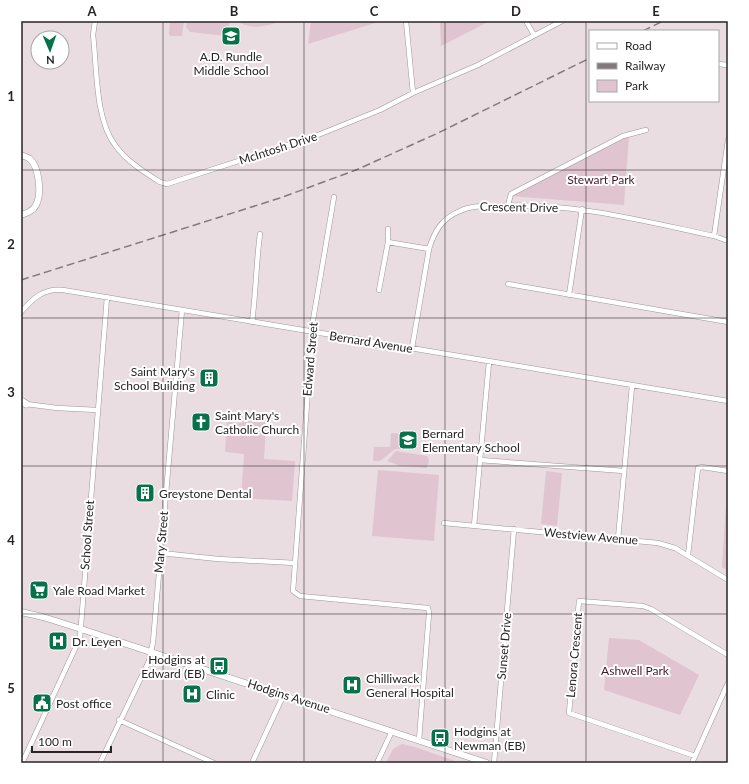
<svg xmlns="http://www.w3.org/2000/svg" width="749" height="784" font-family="Lato,sans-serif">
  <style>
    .green { fill: #e0c4cf }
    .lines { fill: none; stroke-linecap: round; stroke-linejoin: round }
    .minor-casing { stroke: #9f9498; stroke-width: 5.5 }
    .tertiary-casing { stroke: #9f9498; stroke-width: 7 }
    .secondary-casing { stroke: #9f9498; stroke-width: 8 }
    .minor { stroke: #fff; stroke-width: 4.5 }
    .tertiary { stroke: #fff; stroke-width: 6 }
    .secondary { stroke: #fff; stroke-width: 7 }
    .rail { stroke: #817a7d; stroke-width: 1.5; stroke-dasharray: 8 4; stroke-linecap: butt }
    .grid { fill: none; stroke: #282426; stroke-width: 1; stroke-opacity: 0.55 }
    .labels { text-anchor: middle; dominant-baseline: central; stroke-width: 4; stroke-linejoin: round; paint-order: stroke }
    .poi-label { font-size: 12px; fill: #282426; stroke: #fff; text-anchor: start }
    .street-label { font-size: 12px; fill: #282426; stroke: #fff }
    .park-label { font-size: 12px; fill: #43172c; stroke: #fff }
    .neatline { fill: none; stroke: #282426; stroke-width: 1.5 }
    .grid-label { font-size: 13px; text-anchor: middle; font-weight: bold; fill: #282426 }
  </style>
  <rect width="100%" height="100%" fill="#e9dde2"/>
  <path class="green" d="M170,21H184L182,36H170L169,34Z
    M187,21H230L227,36L190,32L186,27Z
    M236,21H281C266,27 251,30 236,21Z
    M311,21H378V22L308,44Z
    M440,21H490L441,46Z
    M629,136L624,205L510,196Z
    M242,412L267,413L264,459L295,461L292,501L241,498L244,454L225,452L227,422L241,423Z
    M391,433L402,434L401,449H395L380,461H373L374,447H390Z
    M429,444L442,445V452L428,451Z
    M396,451L427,456L429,460L427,468L400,466L387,461Z
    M378,470L439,475L434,541L372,536Z
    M546,471L562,473L557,526L541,524Z
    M726,505H728V571L722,567Z
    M609,638L639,640L699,675L680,715L604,690Z
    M402,744L415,747L461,763H386L393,749Z"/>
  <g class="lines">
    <defs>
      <path id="minor" d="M95,21L93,35C97,67 95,119 115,145C126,161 144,172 160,182L167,184L313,137L380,110L413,93L478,65L562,21
        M406,21L413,93
        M526,21L534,35
        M718,64L728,65
        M334,197L312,326L313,341L309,376L293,591L300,596L428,608L429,613L419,740
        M508,205L511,194L623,136L646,130
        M714,236L728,140
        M388,242L429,249
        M508,284L728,322
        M379,290L388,242V229
        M569,295L582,209
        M21,312C33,298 44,288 63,290L728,401
        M252,322C256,293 256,264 260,234
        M412,348L429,249C434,232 442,218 460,211C472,205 485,206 498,206C572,202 643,221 714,236L728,241
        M26,404L57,408L97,410
        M480,460L624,471
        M444,523L658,543L675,548L728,580
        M474,526L489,362
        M618,539L632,386
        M161,553L218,559L295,563
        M688,555L698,468L702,467L728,471
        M119,720L214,763
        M695,756L569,713L579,601L643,606L651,609L728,655
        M23,761L80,638L107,297
        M100,763L149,661L153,642L182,310
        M252,763L284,694
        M377,763L392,731
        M494,763L514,529
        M692,763L728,683"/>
      <path id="tertiary" d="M21,155C24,156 27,157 30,159C39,167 42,194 36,205C33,211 27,213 21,215
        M21,612L43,617L81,629L487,763"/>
      <path id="secondary" d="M21,401L26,404"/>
    </defs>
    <use href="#minor" class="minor-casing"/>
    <use href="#tertiary" class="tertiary-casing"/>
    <use href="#secondary" class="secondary-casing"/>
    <use href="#minor" class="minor"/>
    <use href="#tertiary" class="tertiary"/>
    <use href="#secondary" class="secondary"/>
    <path class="rail" d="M643,31L663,21
      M21,280L280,198L356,170L438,133L590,58"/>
  </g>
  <path class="grid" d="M163,21V763M304,21V763M445,21V763M586,21V763M21,170H728M21,318H728M21,466H728M21,614H728"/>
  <defs>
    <symbol id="school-square" viewBox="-11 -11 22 22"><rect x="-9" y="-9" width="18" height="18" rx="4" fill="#077149" stroke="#fff"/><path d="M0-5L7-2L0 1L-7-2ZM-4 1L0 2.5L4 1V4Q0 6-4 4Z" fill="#fff"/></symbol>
    <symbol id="building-square" viewBox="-11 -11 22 22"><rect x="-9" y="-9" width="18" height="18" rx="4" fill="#077149" stroke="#fff"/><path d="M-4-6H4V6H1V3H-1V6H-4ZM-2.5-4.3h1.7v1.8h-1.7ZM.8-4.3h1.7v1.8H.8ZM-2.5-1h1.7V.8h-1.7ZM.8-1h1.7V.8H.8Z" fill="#fff"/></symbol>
    <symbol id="church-square" viewBox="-11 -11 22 22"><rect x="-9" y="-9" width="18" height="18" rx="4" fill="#077149" stroke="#fff"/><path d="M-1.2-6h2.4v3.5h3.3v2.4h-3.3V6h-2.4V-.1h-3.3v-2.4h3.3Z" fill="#fff"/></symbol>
    <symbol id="supermarket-square" viewBox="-11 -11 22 22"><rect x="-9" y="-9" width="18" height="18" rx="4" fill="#077149" stroke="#fff"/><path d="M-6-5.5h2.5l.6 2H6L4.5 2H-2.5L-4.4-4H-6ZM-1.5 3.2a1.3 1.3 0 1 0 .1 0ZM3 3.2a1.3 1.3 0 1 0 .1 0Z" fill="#fff"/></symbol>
    <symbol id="hospital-square" viewBox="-11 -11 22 22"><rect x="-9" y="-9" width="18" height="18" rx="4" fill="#077149" stroke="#fff"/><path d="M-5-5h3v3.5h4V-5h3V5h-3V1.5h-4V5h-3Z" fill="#fff"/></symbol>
    <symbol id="bus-square" viewBox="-11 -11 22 22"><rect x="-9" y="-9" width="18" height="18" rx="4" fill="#077149" stroke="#fff"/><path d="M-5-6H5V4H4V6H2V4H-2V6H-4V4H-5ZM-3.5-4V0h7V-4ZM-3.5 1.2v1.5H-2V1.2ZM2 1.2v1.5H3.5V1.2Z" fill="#fff"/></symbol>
    <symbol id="civic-square" viewBox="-11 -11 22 22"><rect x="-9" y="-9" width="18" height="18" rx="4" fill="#077149" stroke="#fff"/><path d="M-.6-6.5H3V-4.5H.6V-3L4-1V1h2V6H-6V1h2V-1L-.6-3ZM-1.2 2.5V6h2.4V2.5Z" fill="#fff"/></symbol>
  </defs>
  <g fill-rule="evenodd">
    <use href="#school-square" x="220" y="25" width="22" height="22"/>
    <use href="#building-square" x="198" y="367" width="22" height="22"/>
    <use href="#church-square" x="190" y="411" width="22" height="22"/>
    <use href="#school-square" x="397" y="429" width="22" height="22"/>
    <use href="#building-square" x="134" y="482" width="22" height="22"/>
    <use href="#supermarket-square" x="28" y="579" width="22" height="22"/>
    <use href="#hospital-square" x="47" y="630" width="22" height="22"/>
    <use href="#bus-square" x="208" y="655" width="22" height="22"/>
    <use href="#hospital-square" x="341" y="674" width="22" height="22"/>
    <use href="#hospital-square" x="181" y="683" width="22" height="22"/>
    <use href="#civic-square" x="31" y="692" width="22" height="22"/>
    <use href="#bus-square" x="429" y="727" width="22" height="22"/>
  </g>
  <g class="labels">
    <g class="poi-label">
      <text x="231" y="56" text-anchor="middle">A.D. Rundle<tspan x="231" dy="14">Middle School</tspan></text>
      <text x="195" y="371" text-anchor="end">Saint Mary's<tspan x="195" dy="14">School Building</tspan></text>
      <text x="215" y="415">Saint Mary's<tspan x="215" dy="14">Catholic Church</tspan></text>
      <text x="422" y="433">Bernard<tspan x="422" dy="14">Elementary School</tspan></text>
      <text x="159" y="493">Greystone Dental</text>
      <text x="53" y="590">Yale Road Market</text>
      <text x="72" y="641">Dr. Leyen</text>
      <text x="205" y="659" text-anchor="end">Hodgins at<tspan x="205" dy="14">Edward (EB)</tspan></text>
      <text x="366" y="678">Chilliwack<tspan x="366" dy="14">General Hospital</tspan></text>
      <text x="206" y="694">Clinic</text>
      <text x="56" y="703">Post office</text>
      <text x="454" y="731">Hodgins at<tspan x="454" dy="14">Newman (EB)</tspan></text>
    </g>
    <g class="street-label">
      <text transform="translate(278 148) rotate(-18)">McIntosh Drive</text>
      <text transform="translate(519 207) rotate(1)">Crescent Drive</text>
      <text transform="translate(371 342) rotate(9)">Bernard Avenue</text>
      <text transform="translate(310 359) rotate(-85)">Edward Street</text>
      <text transform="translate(87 535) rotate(-86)">School Street</text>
      <text transform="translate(591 536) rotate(5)">Westview Avenue</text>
      <text transform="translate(161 542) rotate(-85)">Mary Street</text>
      <text transform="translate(504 646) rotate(-85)">Sunset Drive</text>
      <text transform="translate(574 655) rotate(-85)">Lenora Crescent</text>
      <text transform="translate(289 696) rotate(18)">Hodgins Avenue</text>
    </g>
    <g class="park-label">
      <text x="601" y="179">Stewart Park</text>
      <text x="635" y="670">Ashwell Park</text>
    </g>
  </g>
  <rect width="749" height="784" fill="none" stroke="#ffffff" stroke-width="44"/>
  <rect x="589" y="30" width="130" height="72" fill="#ffffff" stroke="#a9a7a8"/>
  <rect x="597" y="43" width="20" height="6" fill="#ffffff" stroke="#a9a7a8"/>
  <text x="625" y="50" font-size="12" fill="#282426">Road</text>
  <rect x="597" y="63" width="20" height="6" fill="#817a7d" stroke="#a9a7a8"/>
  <text x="625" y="70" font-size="12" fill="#282426">Railway</text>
  <rect x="597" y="80" width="20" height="12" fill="#e0c4cf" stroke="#a9a7a8"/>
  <text x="625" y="90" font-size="12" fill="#282426">Park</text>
  <g transform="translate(50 50) rotate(178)"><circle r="19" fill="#ffffff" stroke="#a9a7a8"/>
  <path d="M0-3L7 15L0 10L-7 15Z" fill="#077149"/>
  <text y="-6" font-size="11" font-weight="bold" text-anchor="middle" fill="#282426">N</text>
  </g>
  <path d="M32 746v6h79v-6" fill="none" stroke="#282426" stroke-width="2"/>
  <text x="38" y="746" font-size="12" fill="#282426" stroke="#ffffff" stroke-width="3" paint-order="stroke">100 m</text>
  <rect x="22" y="22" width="705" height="740" class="neatline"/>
  <g class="grid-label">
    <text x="92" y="16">A</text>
    <text x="234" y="16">B</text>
    <text x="374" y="16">C</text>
    <text x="516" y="16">D</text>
    <text x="656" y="16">E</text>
    <text x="11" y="101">1</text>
    <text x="11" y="249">2</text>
    <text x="11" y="397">3</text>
    <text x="11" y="545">4</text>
    <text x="11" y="693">5</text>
  </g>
</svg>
